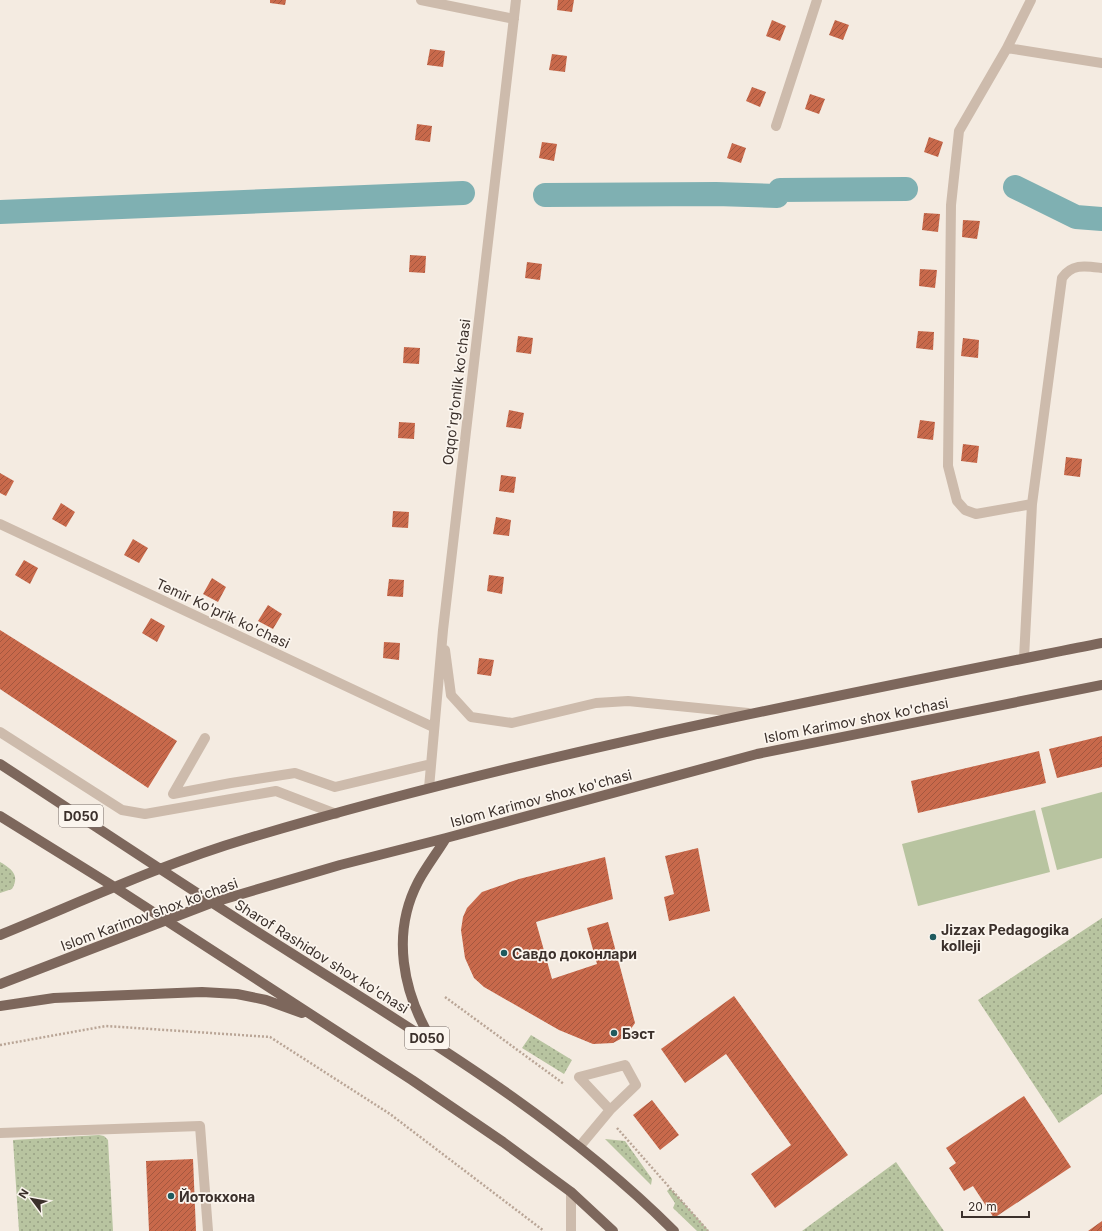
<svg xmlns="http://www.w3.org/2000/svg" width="1102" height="1231" font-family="Inter,sans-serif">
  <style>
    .grass { fill: url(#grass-dots) }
    .pitch { fill: #b8c4a0 }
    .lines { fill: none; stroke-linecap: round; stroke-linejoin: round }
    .canal { stroke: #7fb0b2; stroke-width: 24 }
    .building { fill: url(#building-hatch) }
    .path { stroke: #b9a596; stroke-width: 2.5; stroke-dasharray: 2 2; stroke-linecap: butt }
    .minor { stroke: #cdbbac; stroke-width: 10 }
    .major { stroke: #7d675c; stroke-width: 10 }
    .poi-dot { fill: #1f5a5e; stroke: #fbf5ee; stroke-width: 1.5 }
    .labels { text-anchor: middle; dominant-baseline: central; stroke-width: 3.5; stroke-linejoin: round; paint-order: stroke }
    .shield { fill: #fbf5ee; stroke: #756b66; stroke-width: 1 }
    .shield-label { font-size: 13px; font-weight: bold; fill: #3b302b }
    .street-label { font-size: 14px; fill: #3b302b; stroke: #fbf5ee }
    .poi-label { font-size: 14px; font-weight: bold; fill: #3b302b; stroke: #fbf5ee; text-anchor: start }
  </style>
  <defs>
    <pattern id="grass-dots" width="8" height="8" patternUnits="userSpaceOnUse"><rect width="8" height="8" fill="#b8c4a0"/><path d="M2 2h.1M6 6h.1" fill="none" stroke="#97a083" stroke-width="1.8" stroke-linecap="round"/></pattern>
    <pattern id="building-hatch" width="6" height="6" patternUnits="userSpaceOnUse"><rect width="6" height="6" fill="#c8694b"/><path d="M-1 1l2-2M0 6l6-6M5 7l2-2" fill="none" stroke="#a4573f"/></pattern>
  </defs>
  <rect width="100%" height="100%" fill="#f4ebe1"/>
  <path class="grass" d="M0,862C12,869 20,875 12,889L0,893Z
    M1102,918V1094L1059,1123L978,1000Z
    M531,1035L572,1060L564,1074L522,1048Z
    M99,1135L104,1136L108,1140L113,1231H19L13,1140Z
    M605,1139L625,1141L652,1179L651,1185Z
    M896,1162L944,1231H802Z
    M670,1188L709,1231H697L673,1208L675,1203L667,1191Z"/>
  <path class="pitch" d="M1102,792V858L1057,870L1041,808Z
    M1035,810L1050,872L918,906L902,844Z"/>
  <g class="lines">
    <path class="canal" d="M1015,187L1076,217L1102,219
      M545,195L716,194L777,196L780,190L906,189
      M0,212L463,193"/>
  </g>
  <path class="building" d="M270,0H286L285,5L270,3Z
    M558,0H574L572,12L557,10Z
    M772,20L786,26L780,41L766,36Z
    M835,20L849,25L843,40L829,35Z
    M430,49L445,51L443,67L427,65Z
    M552,54L567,56L565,72L549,70Z
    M752,87L766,92L760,107L746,101Z
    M810,94L825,99L819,114L805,109Z
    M417,124L432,126L430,142L415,140Z
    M929,137L943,142L938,157L924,152Z
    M542,142L557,144L554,161L539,158Z
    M732,143L746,148L741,163L727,158Z
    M924,213L940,214L938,232L922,230Z
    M963,220L980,221L977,239L962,237Z
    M410,255L426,256L425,273L409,272Z
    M527,262L542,264L540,280L525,278Z
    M920,269L937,270L935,288L919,286Z
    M918,331L934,332L933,350L916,348Z
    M518,336L533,338L531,354L516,352Z
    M963,338L979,340L978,358L961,356Z
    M404,347L420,348L419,364L403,363Z
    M509,410L524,413L521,429L506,427Z
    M920,420L935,422L933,440L917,438Z
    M399,422L415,423L414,439L398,438Z
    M963,444L979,446L977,463L961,461Z
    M1066,457L1082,459L1080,477L1064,475Z
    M0,473L14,481L6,496L0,493Z
    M501,475L516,477L514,493L499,491Z
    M61,503L75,512L66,527L52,519Z
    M393,511L409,512L408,528L392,527Z
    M496,517L511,520L509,536L493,534Z
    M133,539L148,548L139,563L124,555Z
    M24,560L38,568L30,584L15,575Z
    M489,575L504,577L502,594L487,591Z
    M212,578L226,587L218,602L203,594Z
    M389,579L404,580L403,597L387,596Z
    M268,605L282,614L273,629L258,621Z
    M151,618L165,626L157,642L142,633Z
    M0,630L177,741L148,788L0,689Z
    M384,642L400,643L399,660L383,658Z
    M479,658L494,660L491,676L477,674Z
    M1102,736V767L1057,778L1049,749Z
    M1039,751L1046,783L918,813L911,781Z
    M698,848L710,911L669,921L664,897L674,894L665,856Z
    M605,857L613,899L536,922L552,979L597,964L587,928L608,922L635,1023L626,1036L613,1043L593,1044L559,1030L484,987L474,978L465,958L461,930L463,917L467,908L482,892L519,879Z
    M734,996L848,1155L775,1208L751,1174L791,1145L726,1054L685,1083L661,1049Z
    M1024,1096L1071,1167L994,1218L973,1186L964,1191L949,1168L956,1163L946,1148Z
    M652,1100L679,1135L660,1150L633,1115Z
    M193,1159L196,1231H149L146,1161Z
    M1102,1221V1231H1088Z"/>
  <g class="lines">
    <path class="path" d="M445,997L564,1084
      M0,1045L106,1026L270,1037L390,1114L544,1231
      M617,1128L708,1231"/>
    <path class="minor" d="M421,0L514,19
      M1031,0L1007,48L1102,63
      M1007,48L959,131L951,205L948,466L957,501L965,510L976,514L1032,504
      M776,126L817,0
      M0,524L433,727
      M445,650L451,695L471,717L512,723L596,703L628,701L748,713
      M1024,658L1032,504L1062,278C1072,263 1086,266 1102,268
      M0,732L122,810L145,814L276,791L336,814
      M205,738L173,794L231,783L295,773L335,787L431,764
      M429,788L443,630L516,0
      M0,1133L200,1126L208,1231
      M580,1146L610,1110L636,1085L625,1065L579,1077L610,1110
      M571,1231V1192"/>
    <path class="major" d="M0,764C97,827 193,892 291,953C425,1038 561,1118 674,1231
      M0,816L116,888L412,1080L503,1142L571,1192L613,1231
      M0,935C81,902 162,864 246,839C527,755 815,700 1102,643
      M0,984L211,903L340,865L446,838L757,754L1102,685
      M0,1006L54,998L202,992L237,994L266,1000L302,1013
      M431,1039C403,992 391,934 418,882C426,867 437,853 446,838"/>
  </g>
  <g class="poi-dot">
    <circle cx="933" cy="937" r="4"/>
    <circle cx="504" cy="953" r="4"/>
    <circle cx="614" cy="1033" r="4"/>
    <circle cx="171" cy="1196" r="4"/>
  </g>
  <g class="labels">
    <g class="shield">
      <rect x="59" y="805" width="44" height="22" rx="3"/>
      <rect x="405" y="1027" width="44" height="22" rx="3"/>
    </g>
    <g class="shield-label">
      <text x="81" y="816">D050</text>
      <text x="427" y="1038">D050</text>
    </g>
    <g class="street-label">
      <text transform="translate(456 392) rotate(-83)">Oqqo'rg'onlik ko'chasi</text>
      <text transform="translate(223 613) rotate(25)">Temir Ko'prik ko'chasi</text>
      <text transform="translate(856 720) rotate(-11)">Islom Karimov shox ko'chasi</text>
      <text transform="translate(541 798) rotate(-15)">Islom Karimov shox ko'chasi</text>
      <text transform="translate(149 914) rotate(-20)">Islom Karimov shox ko'chasi</text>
      <text transform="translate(322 956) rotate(32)">Sharof Rashidov shox ko'chasi</text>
    </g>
    <g class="poi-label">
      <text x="941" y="929">Jizzax Pedagogika<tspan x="941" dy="16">kolleji</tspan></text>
      <text x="512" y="953">Cавдо доконлари</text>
      <text x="622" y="1033">Бэст</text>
      <text x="179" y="1196">Йотокхона</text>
    </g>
  </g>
  <g transform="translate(32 1199) rotate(302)" stroke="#fbf5ee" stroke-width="3" paint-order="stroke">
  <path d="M0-3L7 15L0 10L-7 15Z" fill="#3b302b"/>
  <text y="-6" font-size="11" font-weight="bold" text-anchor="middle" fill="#3b302b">N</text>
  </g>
  <path d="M962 1211v6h67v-6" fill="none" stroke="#3b302b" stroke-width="2"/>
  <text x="968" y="1211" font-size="12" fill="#3b302b" stroke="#fbf5ee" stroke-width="3" paint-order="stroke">20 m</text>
</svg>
